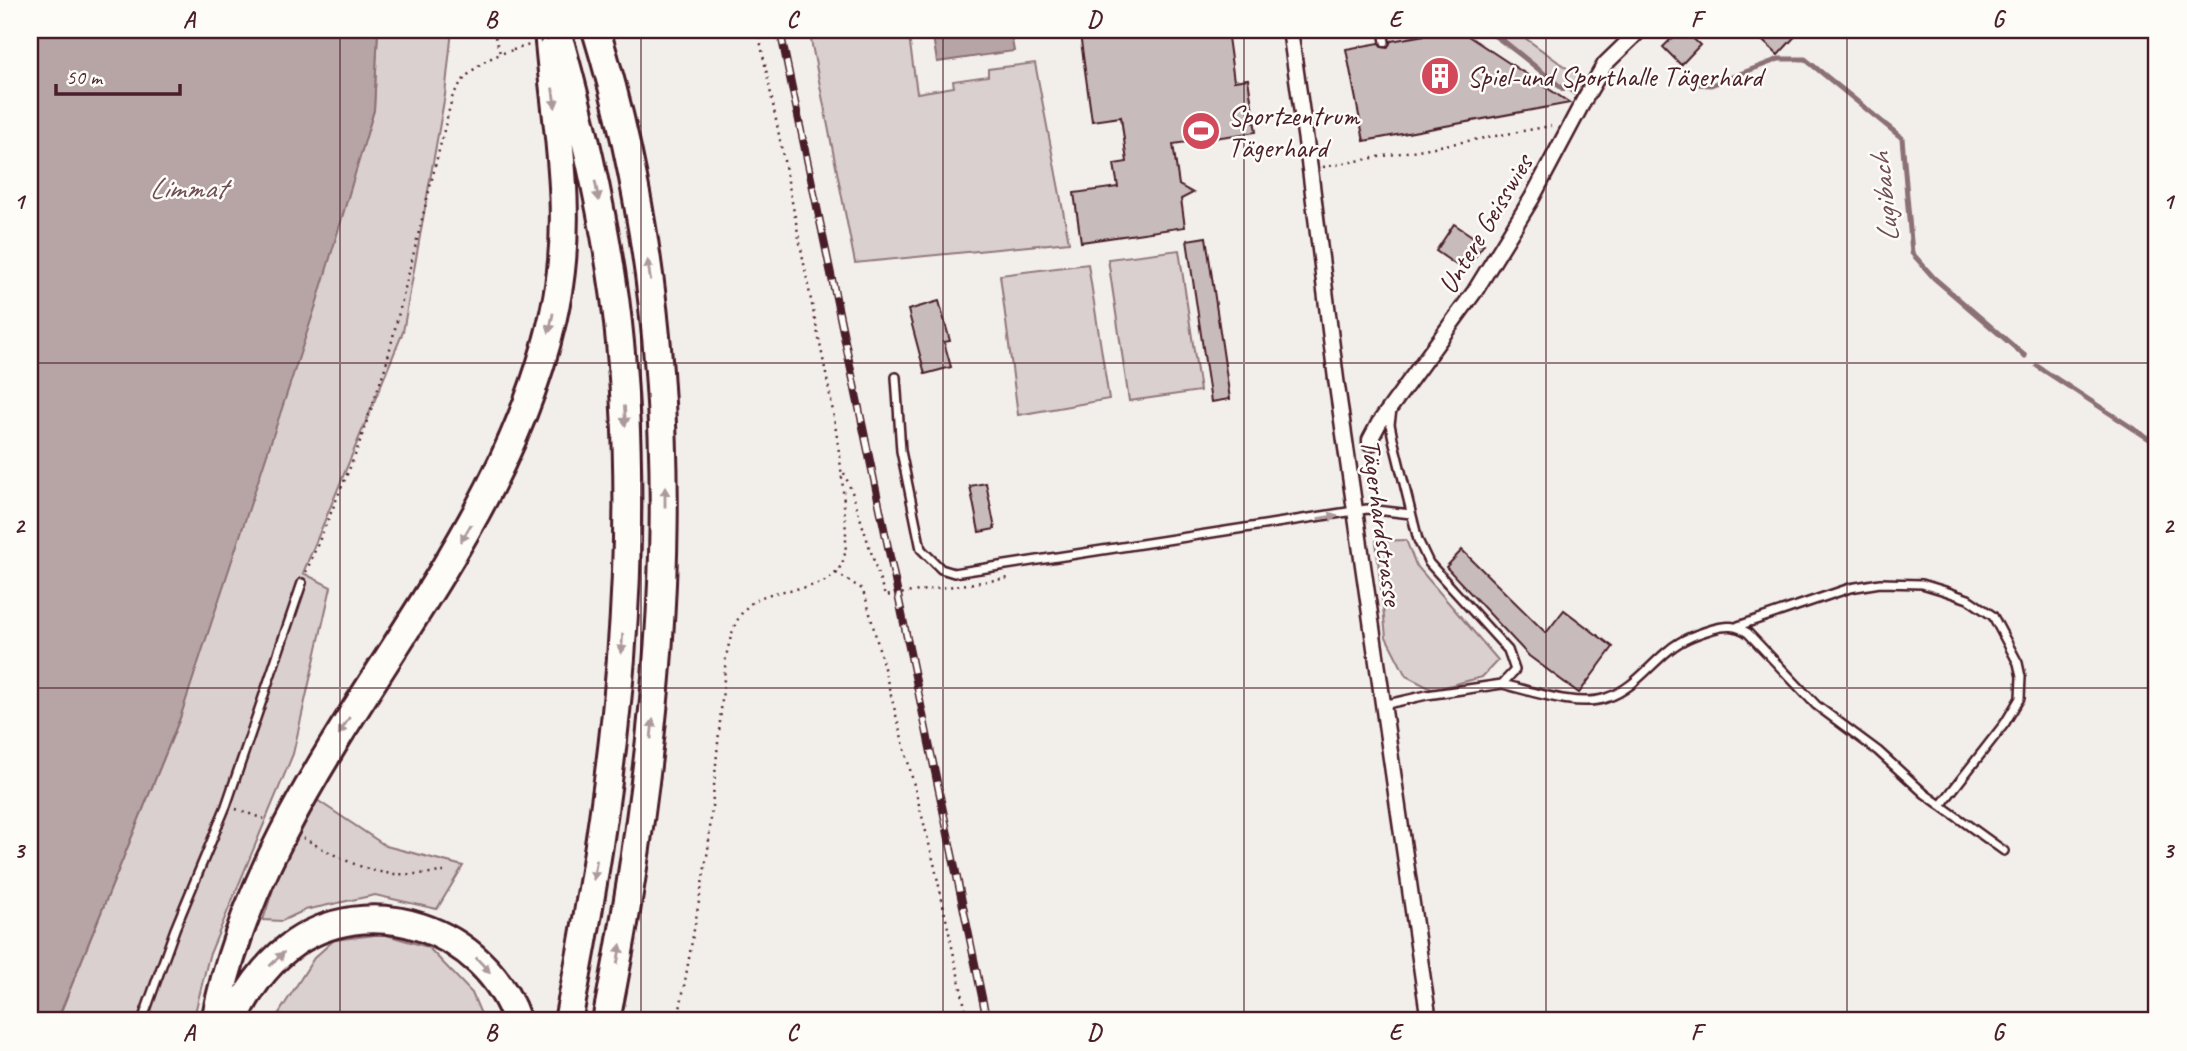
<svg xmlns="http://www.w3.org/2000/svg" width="2187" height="1051" font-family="Caveat,sans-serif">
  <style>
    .green { fill: #d9d0cf; stroke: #92787d; stroke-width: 2 }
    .water { fill: #b7a5a6; stroke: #8b6f75; stroke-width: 2 }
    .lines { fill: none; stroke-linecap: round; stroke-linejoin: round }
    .stream { stroke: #8b6f75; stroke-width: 5 }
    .building { fill: #c8bbbb; stroke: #4a1f2b; stroke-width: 2 }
    .lane-casing { stroke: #4a1f2b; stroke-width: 12 }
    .street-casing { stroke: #4a1f2b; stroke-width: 19 }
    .highway-casing { stroke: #4a1f2b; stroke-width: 32 }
    .path { stroke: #4a1f2b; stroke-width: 2.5; stroke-dasharray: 2 5; stroke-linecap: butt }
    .lane { stroke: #fdfcf7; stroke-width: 7 }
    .street { stroke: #fdfcf7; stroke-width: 14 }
    .highway { stroke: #fdfcf7; stroke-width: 26 }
    .rail-casing { stroke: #4a1f2b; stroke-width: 8 }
    .rail { stroke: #fdfcf7; stroke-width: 5; stroke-dasharray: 16; stroke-linecap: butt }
    .path-bridge { stroke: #4a1f2b; stroke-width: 2.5; stroke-dasharray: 2 5; stroke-linecap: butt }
    .oneway { fill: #ac999b }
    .grid { fill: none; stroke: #4a1f2b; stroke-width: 2; stroke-opacity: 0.55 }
    .labels { text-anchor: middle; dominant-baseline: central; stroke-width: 5; stroke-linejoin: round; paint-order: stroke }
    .poi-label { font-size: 28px; fill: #4a1f2b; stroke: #fdfcf7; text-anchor: start }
    .street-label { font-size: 28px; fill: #4a1f2b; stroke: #fdfcf7 }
    .water-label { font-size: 30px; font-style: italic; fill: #704e56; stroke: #fdfcf7 }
    .neatline { fill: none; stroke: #4a1f2b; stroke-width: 2.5 }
    .grid-label { font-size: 23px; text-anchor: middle; font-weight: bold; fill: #4a1f2b }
  </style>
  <rect width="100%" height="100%" fill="#f2efeb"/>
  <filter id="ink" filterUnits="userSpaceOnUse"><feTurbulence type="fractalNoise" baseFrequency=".0143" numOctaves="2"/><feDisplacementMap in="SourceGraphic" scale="14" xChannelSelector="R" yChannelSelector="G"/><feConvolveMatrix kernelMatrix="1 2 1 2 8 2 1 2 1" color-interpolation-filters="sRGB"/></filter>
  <g filter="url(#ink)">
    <path class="green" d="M378,30H452L445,95L403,332L303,573L331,587L293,754L209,956L193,1021H57L180,718L374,110Z
      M809,30H908L917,93L954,87L953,81L988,76V69L1035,63L1069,242L855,263Z
      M1484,30H1514L1586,82L1580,99Z
      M1179,250L1200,391L1129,401L1108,259Z
      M1088,264L1109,399L1018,415L1000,275Z
      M1406,540L1416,565L1498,660L1482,677L1433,690L1406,676L1386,637L1376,541Z
      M317,800L386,846L463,866L437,909L375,895L305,910L282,921L263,920L276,880Z
      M383,934L428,947L472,993L484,1021H274L314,958L334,940Z"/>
    <path class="water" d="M30,30H378L374,110L316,305L180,718L57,1021H30Z
      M932,30H1010L1014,51L937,62Z"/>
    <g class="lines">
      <path class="stream" d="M1490,30L1563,89
        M1697,84L1711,85L1779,59H1805L1902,138L1912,253L1934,278L2025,356
        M2037,366L2157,444"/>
    </g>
    <path class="building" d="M1112,30H1227L1234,81L1248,79L1256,132L1173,144L1179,185L1193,193L1181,199L1185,227L1081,242L1074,193L1118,187L1114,164L1127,162L1121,117L1092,121L1080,34Z
      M1453,30H1459L1570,103L1364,141L1346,49L1379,43L1382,47L1387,48L1391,41Z
      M1680,30H1684L1700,45L1681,65L1663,47Z
      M1751,30H1801L1778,55Z
      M1454,224L1484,244L1465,271L1436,251Z
      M1206,237L1230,399L1211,402L1187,240Z
      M939,301L950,341L944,342L951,367L925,374L908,310Z
      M986,483L995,529L979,532L970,486Z
      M1462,550L1546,633L1564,610L1613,647L1579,693L1529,656L1446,567Z"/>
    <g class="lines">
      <defs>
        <path id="lane" d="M1383,30L1385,42
          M896,377L901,451L921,549L941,569L954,573L1367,509L1411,514
          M1738,626L1850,588L1880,583L1922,584L1945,591L1968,599L1993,616L2018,663L2021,677L2020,698L2005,723L1941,805
          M1502,684C1532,691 1577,708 1606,698C1632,690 1649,666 1669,650C1682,639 1697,634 1713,629C1726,625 1736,625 1748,633L1816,705L1878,751L1925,794L2004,851
          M1383,705L1427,695L1502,684L1515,670L1508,650L1429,563L1418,540L1393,439L1390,424L1392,410
          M142,1021L175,929L226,806L302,583"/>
        <path id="street" d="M1290,30L1310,169L1336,379L1429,1021
          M1370,444V440L1379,423L1475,291L1532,198L1584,100L1605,64L1640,30"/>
        <path id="highway" d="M596,30C697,360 672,687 606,1021
          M561,45C584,128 603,212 615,298C646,539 615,784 568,1021
          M215,1021C267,752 507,568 557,298C574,206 555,121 548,30
          M234,1021C245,994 264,967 288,948C368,887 486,929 517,1021"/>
      </defs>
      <use href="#lane" class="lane-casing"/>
      <use href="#street" class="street-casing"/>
      <use href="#highway" class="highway-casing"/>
      <path class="path" d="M493,30L500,53
        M1323,167L1551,126
        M844,473L852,492
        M306,572L356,453L386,365L452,98C464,72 486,57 513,50
        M836,573L862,589L867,602L934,863L968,1021
        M236,809L264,819
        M303,838C331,853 362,872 395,874C411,875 428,873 444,872
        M678,1021L708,850L726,657C730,640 733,622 746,608C772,579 831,601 844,558C848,541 845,522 844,505C840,433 824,365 810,295C793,207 776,118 758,30"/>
      <use href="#lane" class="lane"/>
      <use href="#street" class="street"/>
      <use href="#highway" class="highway"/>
      <defs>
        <path id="rail" d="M780,30L987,1021"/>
      </defs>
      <use href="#rail" class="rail-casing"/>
      <use href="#rail" class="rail"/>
      <path class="path-bridge" d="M513,50L580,30
        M852,492L885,596L1009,578"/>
    </g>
    <defs><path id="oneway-solid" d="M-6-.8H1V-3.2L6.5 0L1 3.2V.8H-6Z" transform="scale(1.75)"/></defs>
    <g class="oneway">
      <use href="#oneway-solid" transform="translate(554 98) rotate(82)"/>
      <use href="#oneway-solid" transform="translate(597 191) rotate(79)"/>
      <use href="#oneway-solid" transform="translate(649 270) rotate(-98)"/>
      <use href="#oneway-solid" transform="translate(551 323) rotate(102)"/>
      <use href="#oneway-solid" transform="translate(625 416) rotate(87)"/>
      <use href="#oneway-solid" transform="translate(665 497) rotate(-90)"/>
      <use href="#oneway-solid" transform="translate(1328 517) rotate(-9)"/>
      <use href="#oneway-solid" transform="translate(466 533) rotate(120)"/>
      <use href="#oneway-solid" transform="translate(622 644) rotate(94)"/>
      <use href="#oneway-solid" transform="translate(344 726) rotate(122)"/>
      <use href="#oneway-solid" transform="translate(652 729) rotate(-84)"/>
      <use href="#oneway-solid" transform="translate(595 870) rotate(99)"/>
      <use href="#oneway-solid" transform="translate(619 954) rotate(-80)"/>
      <use href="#oneway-solid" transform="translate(277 959) rotate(-44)"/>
      <use href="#oneway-solid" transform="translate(483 965) rotate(46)"/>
    </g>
  </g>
  <path class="grid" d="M340,30V1021M641,30V1021M943,30V1021M1244,30V1021M1546,30V1021M1847,30V1021M30,363H2157M30,688H2157"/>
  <defs>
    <symbol id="building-disc" viewBox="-11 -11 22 22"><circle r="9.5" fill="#d1495b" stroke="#fdfcf7"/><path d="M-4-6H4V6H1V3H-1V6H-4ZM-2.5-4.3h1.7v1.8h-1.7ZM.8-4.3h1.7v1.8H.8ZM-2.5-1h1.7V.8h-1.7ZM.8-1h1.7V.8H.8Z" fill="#fff"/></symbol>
    <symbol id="stadium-disc" viewBox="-11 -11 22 22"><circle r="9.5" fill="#d1495b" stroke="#fdfcf7"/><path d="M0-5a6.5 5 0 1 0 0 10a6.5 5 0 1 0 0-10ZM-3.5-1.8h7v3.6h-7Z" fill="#fff"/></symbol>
  </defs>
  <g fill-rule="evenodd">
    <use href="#building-disc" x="1418" y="54" width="44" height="44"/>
    <use href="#stadium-disc" x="1179" y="109" width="44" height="44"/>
  </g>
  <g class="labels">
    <g class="poi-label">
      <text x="1467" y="76">Spiel-und Sporthalle Tägerhard</text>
      <text x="1228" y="115">Sportzentrum<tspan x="1228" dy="32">Tägerhard</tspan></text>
    </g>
    <g class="street-label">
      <text transform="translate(1485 224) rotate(-59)">Untere Geisswies</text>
      <text transform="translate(1382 522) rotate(82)">Tägerhardstrasse</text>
    </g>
    <g class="water-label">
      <text x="187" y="188">Limmat</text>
      <text transform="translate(1884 198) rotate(-96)">Lugibach</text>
    </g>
  </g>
  <rect width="2187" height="1051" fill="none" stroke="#fdfcf7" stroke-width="77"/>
  <path d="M56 84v10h124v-10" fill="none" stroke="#4a1f2b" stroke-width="3.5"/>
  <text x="66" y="84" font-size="21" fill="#4a1f2b" stroke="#fdfcf7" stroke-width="5" paint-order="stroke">50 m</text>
  <rect x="38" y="38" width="2110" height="974" class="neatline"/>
  <g class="grid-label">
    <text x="189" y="27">A</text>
    <text x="491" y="27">B</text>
    <text x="792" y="27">C</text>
    <text x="1094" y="27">D</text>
    <text x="1395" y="27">E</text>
    <text x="1696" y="27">F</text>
    <text x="1998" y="27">G</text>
    <text x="19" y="209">1</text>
    <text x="2168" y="209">1</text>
    <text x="19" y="533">2</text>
    <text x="2168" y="533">2</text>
    <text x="19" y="858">3</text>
    <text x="2168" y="858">3</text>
    <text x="189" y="1040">A</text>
    <text x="491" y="1040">B</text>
    <text x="792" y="1040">C</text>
    <text x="1094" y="1040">D</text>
    <text x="1395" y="1040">E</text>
    <text x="1696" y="1040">F</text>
    <text x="1998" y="1040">G</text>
  </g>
</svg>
